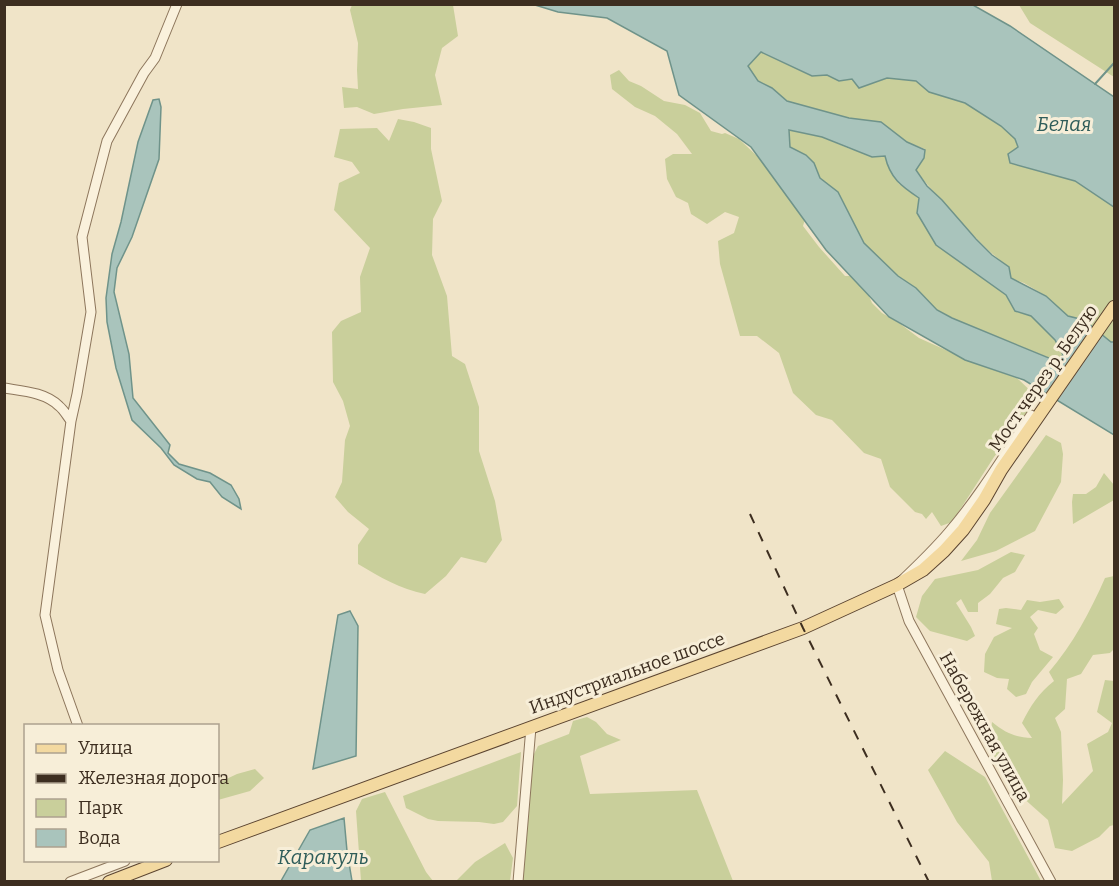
<svg xmlns="http://www.w3.org/2000/svg" width="1119" height="886" font-family="Bitter,serif">
  <style>
    .green { fill: #c9cf9b }
    .water { fill: #a9c4bc; stroke: #6f938a; stroke-width: 1.5; fill-rule: evenodd }
    .lines { fill: none; stroke-linecap: round; stroke-linejoin: round }
    .stream { stroke: #6f938a; stroke-width: 2 }
    .minor-casing { stroke: #8d765c; stroke-width: 11 }
    .major-casing { stroke: #5b4430; stroke-width: 14 }
    .minor { stroke: #faf1dc; stroke-width: 9 }
    .major { stroke: #f3d9a0; stroke-width: 12 }
    .rail { stroke: #3d2e20; stroke-width: 2; stroke-dasharray: 10 10; stroke-linecap: butt }
    .labels { text-anchor: middle; dominant-baseline: central; stroke-width: 6; stroke-linejoin: round; paint-order: stroke }
    .street-label { font-size: 18px; fill: #3d2e20; stroke: #f7eed8 }
    .water-label { font-size: 20px; font-style: italic; fill: #2f5d5a; stroke: #f7eed8 }
  </style>
  <rect width="100%" height="100%" fill="#f0e4c8"/>
  <path class="green" d="M352,5H453L458,36L442,48L435,75L442,105L403,109L374,114L357,107L344,108L342,87L358,89L357,70L358,43L350,10Z
    M1019,5H1114V77L1030,23Z
    M761,52L812,76L827,75L839,81L852,79L859,88L887,78L916,81L929,92L965,103L1001,126L1015,139L1018,148L1008,154L1010,163L1075,181L1114,207V342H1111L1084,320L1068,317L1046,296L1024,283L1010,278L1009,267C985,250 966,227 946,205C935,193 926,184 916,170L924,158L925,149L907,142L881,122L849,118L787,101L772,88L758,81L747,66Z
    M619,70L629,81L641,86L664,101L685,105L700,113L711,131L722,134L725,133L739,139L757,156L776,164L808,209L803,226L819,247L845,276H856L864,284L872,303L882,313L899,323L919,338L977,364L1017,378L1038,398L1020,424L994,457L952,522L941,526L932,512L926,519L922,514L915,512L890,487L881,459L864,453L832,420L816,415L793,393L779,353L757,336H740L720,264L718,241L734,233L739,217L725,212L707,224L691,214L688,203L676,197L667,179L665,159L673,154H692L677,134L655,116L635,107L612,89L610,75Z
    M398,119L414,122L431,128V149L442,201L433,219L432,255L447,296L452,356L465,364L479,407V451L495,501L502,540L486,563L461,557L446,576L425,594C400,589 380,577 358,564V545L369,529L348,512L335,497L342,482L345,440L350,426L343,401L333,382L332,332L341,321L361,312L360,277L370,248L334,210L339,183L360,173L352,162L334,157L340,129L377,128L389,141Z
    M789,130L822,137L850,149L885,156L899,184L919,198L917,213L936,245L1006,295L1015,311L1031,316L1055,340L1063,355L1057,361L952,318L937,310L916,288L898,276L864,243L838,192L820,178L814,163L806,155L790,147Z
    M1046,435L1061,443L1063,454L1061,482L1035,531L996,551L961,561L977,540L990,513Z
    M1104,473L1114,485V500L1073,524L1072,502L1073,494H1086L1096,487Z
    M1011,552L1025,555L1015,572L1003,578L990,594L978,603V612H968L961,599L956,603L971,627L975,636L967,641L930,631L916,617L922,596L935,579L978,570Z
    M1114,576V649L1110,653L1093,655L1081,674L1067,679L1065,709L1055,718L1061,732L1063,780L1062,804L1093,771L1087,744L1108,732L1112,723L1097,712L1105,680L1114,681V825L1110,826L1099,837L1072,851L1055,848L1048,820L1021,796L992,760L990,741L992,722C1006,733 1014,737 1032,738L1022,723C1031,705 1038,694 1054,681L1049,672C1073,644 1090,612 1105,578Z
    M1059,599L1064,607L1056,614L1038,610L1030,617L1038,628L1034,634L1040,650L1053,657L1032,682L1026,694L1016,697L1007,689L1009,679L997,678L984,672L985,654L994,637L1012,628L996,624L999,609L1006,608L1021,610L1027,600L1040,602Z
    M587,717L596,722L607,734L621,740L580,756L590,794L697,790L733,881L520,882L533,756L538,746L569,734L573,721Z
    M945,751L985,777L1041,881H992L989,862L957,822L928,770Z
    M521,752L517,806L503,822L494,824L479,822L438,821L428,819L406,808L403,796Z
    M255,769L264,778L250,791L218,800V783L237,774Z
    M385,792L426,872L433,881H361L356,811L362,799Z
    M505,843L513,858L510,881H456L475,862Z"/>
  <path class="water" d="M535,5H973L1010,26L1114,97V207L1075,181L1010,163L1008,154L1018,147L1015,139L1001,126L965,103L929,92L916,81L887,78L859,88L852,79L839,81L827,75L812,76L761,52L748,66L758,81L772,88L787,101L849,118L881,122L907,142L925,150L924,158L916,170L927,186L942,200L976,239L992,255L1009,267L1011,278L1046,296L1068,316L1084,320L1111,342H1114V435L1024,380L965,360L889,317L826,250L751,147L679,95L667,51L607,18L558,12ZM789,130L822,137L872,157L885,156C890,178 901,186 919,198L917,213L936,245L1006,295L1015,311L1031,316L1055,340L1063,355L1056,361L952,318L937,310L916,288L898,276L864,243L838,192L820,178L814,163L806,155L790,147Z
    M159,99L161,107L159,159L132,237L117,268L114,292L129,354L133,398L170,445L168,453L179,464L210,473L231,485L239,499L241,509L222,497L210,482L197,479L174,465L161,448L132,420L116,368L107,322L106,298L112,254L121,222L138,142L153,100Z
    M350,611L358,626L356,756L313,769L338,615Z
    M344,818L347,851L352,881H281L310,830Z"/>
  <g class="lines">
    <path class="stream" d="M1095,84L1114,63"/>
    <defs>
      <path id="minor" d="M4,388C22,391 45,392 59,406C64,410 67,416 71,421
        M1031,415C1005,454 980,496 949,532C933,551 915,568 897,585L909,621L1051,882
        M78,726L58,670L45,615L71,421L77,394L91,312L82,237L107,141L144,73L155,58L177,4
        M70,882L125,861
        M518,882L531,727"/>
      <path id="major" d="M218,842L803,628L897,585L923,570L944,551L963,530L984,500L1001,470L1114,307
        M109,882L166,860"/>
    </defs>
    <use href="#minor" class="minor-casing"/>
    <use href="#major" class="major-casing"/>
    <use href="#minor" class="minor"/>
    <use href="#major" class="major"/>
    <path class="rail" d="M750,514L803,628L929,882"/>
  </g>
  <g class="labels">
    <g class="street-label">
      <text transform="translate(1043 378) rotate(-55)">Мост через р. Белую</text>
      <text transform="translate(627 673) rotate(-20)">Индустриальное шоссе</text>
      <text transform="translate(985 727) rotate(61)">Набережная улица</text>
    </g>
    <g class="water-label">
      <text x="1064" y="124">Белая</text>
      <text x="323" y="857">Каракуль</text>
    </g>
  </g>
  <rect width="1119" height="886" fill="none" stroke="#3d2e20" stroke-width="12"/>
  <rect x="24" y="724" width="195" height="138" fill="#f7eed8" stroke="#ada18e" stroke-width="1.5"/>
  <rect x="36" y="744" width="30" height="9" fill="#f3d9a0" stroke="#ada18e" stroke-width="1.5"/>
  <text x="78" y="754" font-size="18" fill="#3d2e20">Улица</text>
  <rect x="36" y="774" width="30" height="9" fill="#3d2e20" stroke="#ada18e" stroke-width="1.5"/>
  <text x="78" y="784" font-size="18" fill="#3d2e20">Железная дорога</text>
  <rect x="36" y="799" width="30" height="18" fill="#c9cf9b" stroke="#ada18e" stroke-width="1.5"/>
  <text x="78" y="814" font-size="18" fill="#3d2e20">Парк</text>
  <rect x="36" y="829" width="30" height="18" fill="#a9c4bc" stroke="#ada18e" stroke-width="1.5"/>
  <text x="78" y="844" font-size="18" fill="#3d2e20">Вода</text>
</svg>
